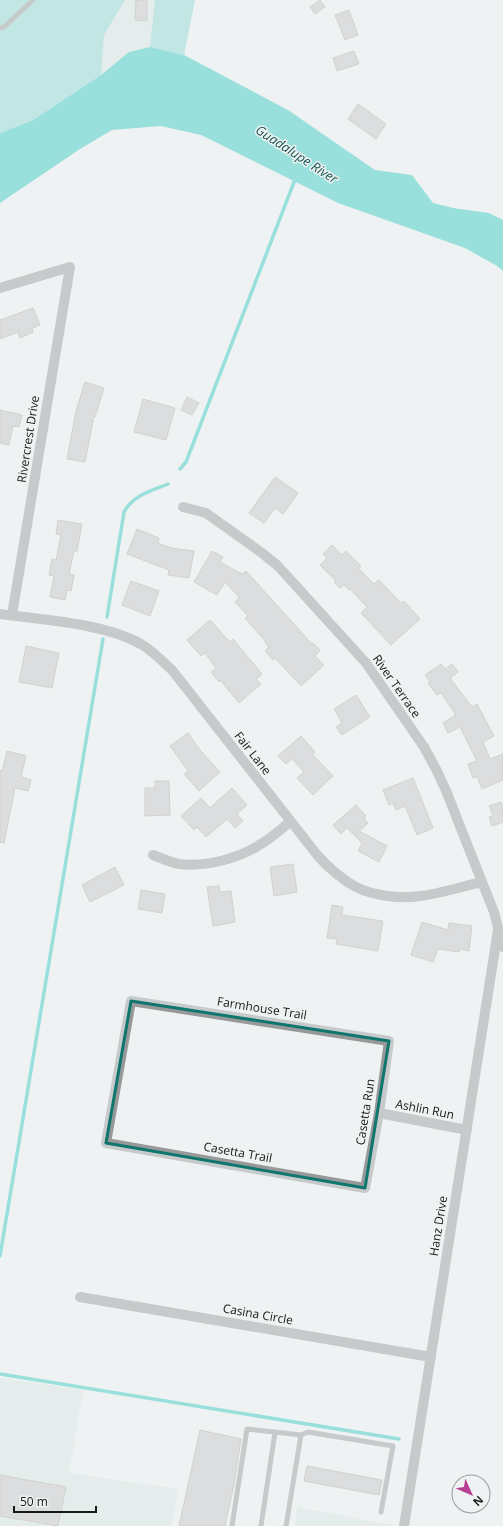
<svg xmlns="http://www.w3.org/2000/svg" width="503" height="1526" font-family="'Open Sans',sans-serif">
  <style>
    .built { fill: #d9e7e5 }
    .green { fill: #8dd8d2 }
    .water { fill: #32cac1 }
    .lines { fill: none; stroke-linecap: round; stroke-linejoin: round }
    .stream { stroke: #32cac1; stroke-width: 3.5 }
    .building { fill: #c6c3c5; stroke: #ada9ab }
    .lane { stroke: #979999; stroke-width: 5 }
    .street { stroke: #979999; stroke-width: 10 }
    .marked { fill: none; stroke: #0f766e; stroke-width: 3; stroke-linejoin: round }
    .labels { text-anchor: middle; dominant-baseline: central; stroke-width: 3; stroke-linejoin: round; paint-order: stroke }
    .street-label { font-size: 12px; fill: #171818; stroke: #eef2f2 }
    .water-label { font-size: 13px; font-style: italic; fill: #16524f; stroke: #eef2f2 }
  </style>
  <rect width="100%" height="100%" fill="#eef2f2"/>
  <path class="built" d="M81,0H195L184,55L150,47L129,52L101,75L61,23Z
    M0,1378L83,1390L69,1473L178,1489L172,1526H0Z
    M297,1507L392,1525V1526H295Z"/>
  <path class="green" d="M0,0H125L104,35L101,75L33,120L0,133Z
    M155,0H195L184,55L150,47Z"/>
  <path class="water" d="M150,47L184,55L288,110L375,170L412,175L433,203L453,208L489,213L503,220V271L497,266L465,248L338,203L201,135L161,126L112,130L80,149L0,203V133L33,120L101,75L129,52Z"/>
  <g class="lines">
    <path class="stream" d="M180,469L186,462L296,177
      M107,617L124,512C133,495 151,491 168,484
      M0,1256L103,639
      M0,1374L399,1439"/>
  </g>
  <path class="building" d="M136,0H147V21L135,20Z
    M320,0L325,7L315,14L310,7Z
    M349,10L358,35L345,40L335,15Z
    M354,51L359,64L337,71L333,58Z
    M358,104L386,124L376,139L348,119Z
    M33,308L40,325L32,328L33,332L20,338L18,332L0,339V320Z
    M85,382L104,388L95,417L94,416L85,462L67,459L76,411Z
    M187,397L199,403L192,415L181,410Z
    M143,399L175,408L166,440L134,432Z
    M0,410L22,415L19,427L13,426L9,445L0,443Z
    M275,477L298,493L283,514L275,508L264,523L249,513Z
    M58,520L82,524L77,551H74L69,574L74,575L71,591L67,590L65,600L50,597L54,576L49,575L52,559L56,560L61,535L56,534Z
    M137,529L159,538L158,543L171,548L194,551L189,578L168,575L169,570L127,554Z
    M332,545L342,555L346,551L361,566L359,569L374,584L379,580L401,603L404,601L420,619L391,645L361,613L367,607L350,589L349,590L344,585L340,588L334,582L336,581L320,565L327,558L323,554Z
    M212,551L223,557L220,562L242,574L246,571L312,644L313,643L320,650L315,656L324,665L301,686L275,658L273,660L265,651L269,647L265,643L266,642L245,618L248,616L235,602L239,597L225,582L217,595L194,582Z
    M131,581L159,591L150,616L122,605Z
    M210,620L230,642L233,639L262,674L256,679L261,684L239,703L220,680L219,682L211,672L216,668L205,653L201,656L187,640Z
    M26,646L59,653L52,688L19,682Z
    M441,664L445,669L452,664L458,672L450,678L472,707L477,704L494,736L483,742L490,759L503,754V780L482,789L477,777L473,778L468,764L477,761L460,727L448,733L443,723L456,715L441,693L437,695L428,683L430,682L425,675Z
    M356,695L370,717L342,735L336,727L342,723L334,709Z
    M188,733L200,750L220,772L199,791L184,774L188,771L170,746Z
    M301,736L315,752L312,754L333,776L313,795L297,778L304,772L292,759L286,764L278,756Z
    M7,751L26,756L21,777L31,780L28,791L15,788L4,843L0,842V770L2,771Z
    M413,778L433,828L417,835L405,806L396,810L393,803L389,805L383,790Z
    M155,781H169L170,815L145,816V788H155Z
    M232,788L247,805L237,814L243,821L235,828L227,819L206,837L197,827L194,830L181,816L201,798L210,808Z
    M501,802L503,807V822L492,826L489,817L493,816L489,806Z
    M356,805L366,816L364,818L368,823L359,831L387,846L379,862L358,851L362,843L347,828L341,834L333,825Z
    M293,864L297,892L274,896L270,867Z
    M115,867L124,885L90,902L82,885Z
    M219,886L220,892L231,891L235,922L213,926L207,887Z
    M141,890L165,894L162,913L138,909Z
    M332,905L343,907L342,915L383,921L378,951L336,944L337,939L327,938Z
    M422,922L448,930L449,923L472,926L469,951L460,949L459,952L438,949L433,962L411,955Z
    M200,1430L241,1439L234,1485L225,1526H179Z
    M307,1466L382,1480L379,1495L304,1481Z
    M0,1475L66,1487L58,1526L0,1516Z"/>
  <g class="lines">
    <path class="lane" d="M0,28L4,27L33,0
      M301,1435L308,1432L393,1446L381,1512
      M232,1526L247,1429L301,1435L286,1526
      M261,1526L275,1432"/>
    <path class="street" d="M0,288L70,267L12,615
      M183,507L206,513L262,553L278,566L366,663L424,747L437,771L447,793L482,882L494,912L503,947
      M0,614C43,620 103,623 141,644C153,651 162,661 172,670L318,856C329,868 341,879 356,887C374,896 400,899 420,896C439,894 463,886 482,882
      M153,855C161,858 170,862 179,864C206,867 238,859 261,844C271,838 281,829 290,822
      M131,1001L389,1041L379,1113L365,1188L106,1143Z
      M379,1113L467,1130
      M80,1297L431,1357
      M404,1526L498,930"/>
  </g>
  <path d="M0 0H503V1526H0ZM131,1001L389,1041L365,1188L106,1143Z" fill="#eef2f2" fill-opacity=".55" fill-rule="evenodd"/>
  <path class="marked" d="M131,1001L389,1041L365,1188L106,1143Z"/>
  <g class="labels">
    <g class="street-label">
      <text transform="translate(28 439) rotate(-81)">Rivercrest Drive</text>
      <text transform="translate(397 686) rotate(55)">River Terrace</text>
      <text transform="translate(253 753) rotate(52)">Fair Lane</text>
      <text transform="translate(262 1008) rotate(9)">Farmhouse Trail</text>
      <text transform="translate(425 1109) rotate(11)">Ashlin Run</text>
      <text transform="translate(365 1112) rotate(-81)">Casetta Run</text>
      <text transform="translate(238 1152) rotate(10)">Casetta Trail</text>
      <text transform="translate(438 1226) rotate(-81)">Hanz Drive</text>
      <text transform="translate(258 1314) rotate(10)">Casina Circle</text>
    </g>
    <g class="water-label">
      <text transform="translate(297 154) rotate(33)">Guadalupe River</text>
    </g>
  </g>
  <g transform="translate(471 1494) rotate(135)"><circle r="19" fill="#eef2f2" stroke="#989b9b"/>
  <path d="M0-3L7 15L0 10L-7 15Z" fill="#b73e93"/>
  <text y="-6" font-size="11" font-weight="bold" text-anchor="middle" fill="#171818">N</text>
  </g>
  <path d="M14 1506v6h82v-6" fill="none" stroke="#171818" stroke-width="2"/>
  <text x="20" y="1506" font-size="12" fill="#171818" stroke="#eef2f2" stroke-width="3" paint-order="stroke">50 m</text>
</svg>
